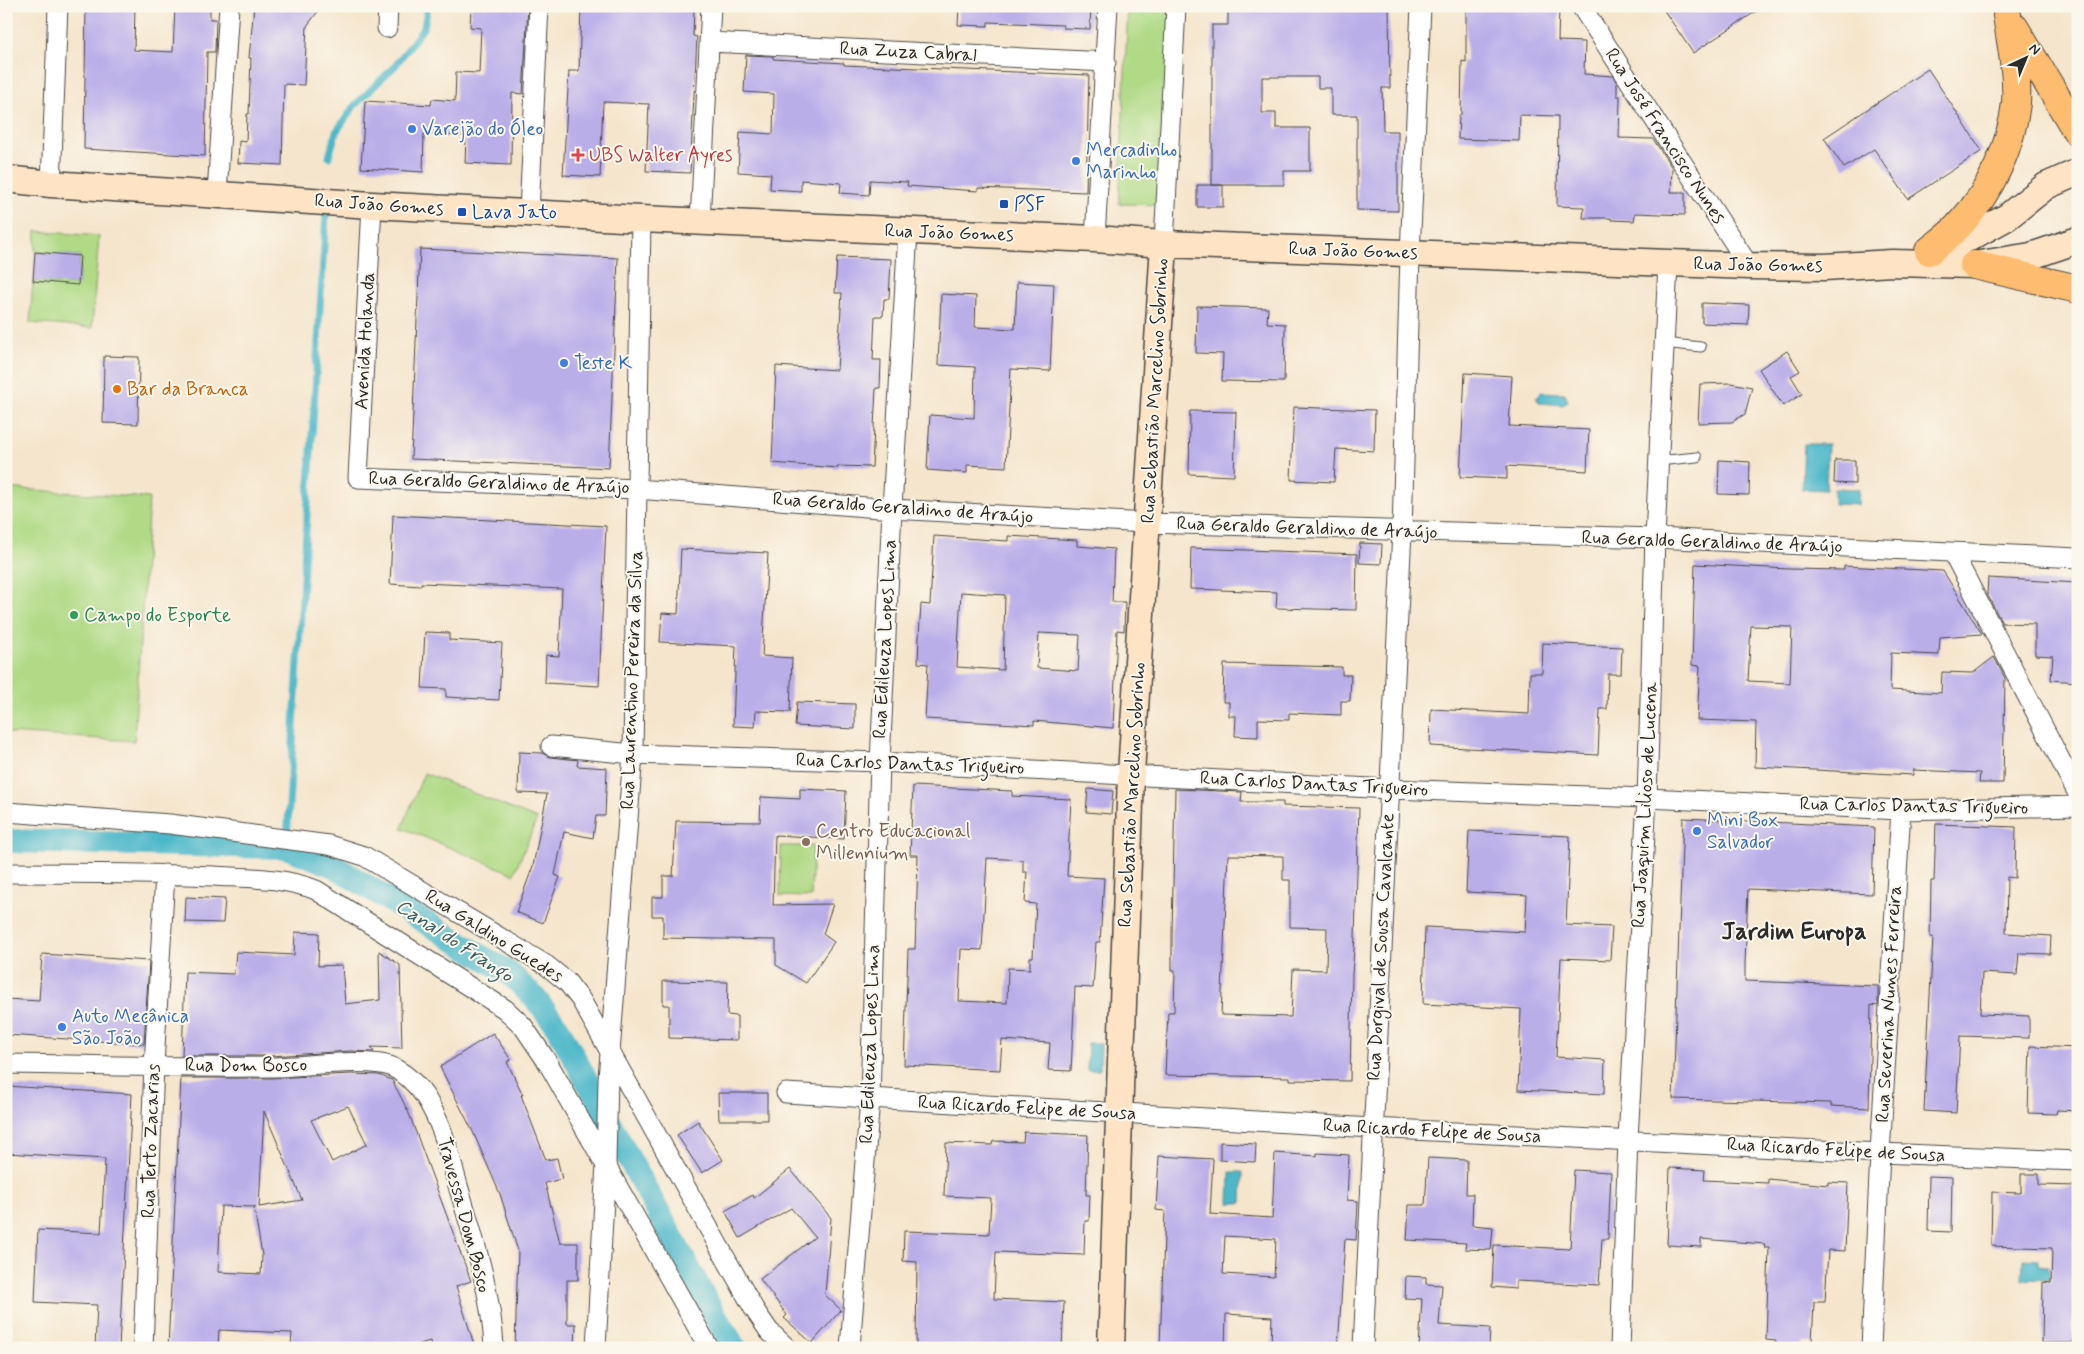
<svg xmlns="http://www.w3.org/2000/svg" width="2084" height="1354" font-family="Mynerve,sans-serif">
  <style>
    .green { fill: #b0da86; stroke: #6e8258 }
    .water { fill: #4cb7c9; stroke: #3c717a }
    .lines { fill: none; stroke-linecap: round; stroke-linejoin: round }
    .stream { stroke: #4cb7c9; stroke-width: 7 }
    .canal { stroke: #4cb7c9; stroke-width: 24 }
    .building { fill: #baaee9; fill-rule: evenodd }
    .lane-casing { stroke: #494743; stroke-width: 11 }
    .street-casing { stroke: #494743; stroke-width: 21 }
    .secondary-casing { stroke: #494743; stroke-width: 29 }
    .highway-casing { stroke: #494743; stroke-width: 30 }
    .lane { stroke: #fff; stroke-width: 9 }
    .street { stroke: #fff; stroke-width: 19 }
    .secondary { stroke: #fee4c5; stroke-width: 26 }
    .highway { stroke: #fdbc6f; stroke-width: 28 }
    .shop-dot { fill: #3f7fe0; stroke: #fbf7ec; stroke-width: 2 }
    .health-dot { fill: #e0444e; stroke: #fbf7ec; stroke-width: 2 }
    .transit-dot { fill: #1a4fb4; stroke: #fbf7ec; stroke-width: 2 }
    .food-dot { fill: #e8710a; stroke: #fbf7ec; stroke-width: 2 }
    .leisure-dot { fill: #2e9e5b; stroke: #fbf7ec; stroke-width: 2 }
    .education-dot { fill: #8d6e63; stroke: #fbf7ec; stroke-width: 2 }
    .labels { text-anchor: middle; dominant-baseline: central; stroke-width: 4; stroke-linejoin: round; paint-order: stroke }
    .street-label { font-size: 19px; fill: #2b2b2b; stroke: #fbf7ec }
    .shop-label { font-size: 19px; fill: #366cbe; stroke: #fbf7ec; text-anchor: start }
    .health-label { font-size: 19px; fill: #be3a42; stroke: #fbf7ec; text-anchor: start }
    .transit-label { font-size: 19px; fill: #164399; stroke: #fbf7ec; text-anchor: start }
    .food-label { font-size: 19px; fill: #c56008; stroke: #fbf7ec; text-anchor: start }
    .leisure-label { font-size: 19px; fill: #27864d; stroke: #fbf7ec; text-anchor: start }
    .education-label { font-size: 19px; fill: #785e54; stroke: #fbf7ec; text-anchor: start }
    .water-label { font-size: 20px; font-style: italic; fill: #375c62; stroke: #fbf7ec }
    .district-label { font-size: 24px; font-weight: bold; fill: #2b2b2b; stroke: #fbf7ec }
  </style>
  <rect width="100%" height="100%" fill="#fbf7ec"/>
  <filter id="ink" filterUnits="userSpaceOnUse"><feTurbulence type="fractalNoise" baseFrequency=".02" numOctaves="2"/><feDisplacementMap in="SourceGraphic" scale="10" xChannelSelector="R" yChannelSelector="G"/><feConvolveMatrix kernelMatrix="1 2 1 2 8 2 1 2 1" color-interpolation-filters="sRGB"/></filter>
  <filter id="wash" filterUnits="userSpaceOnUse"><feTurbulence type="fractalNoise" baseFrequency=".0096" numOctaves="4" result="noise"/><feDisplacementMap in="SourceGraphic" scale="20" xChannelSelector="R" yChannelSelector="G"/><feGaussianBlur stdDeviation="1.12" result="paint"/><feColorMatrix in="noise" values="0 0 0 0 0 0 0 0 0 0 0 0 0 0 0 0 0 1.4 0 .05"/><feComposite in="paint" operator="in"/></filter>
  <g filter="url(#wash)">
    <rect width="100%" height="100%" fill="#f5e5cc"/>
    <path class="green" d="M1128,6H1173L1165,205L1119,204Z
      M36,231L99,236L92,328L30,323L33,281L78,285L80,256L35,252Z
      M6,488L149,498L134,741L6,733Z
      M424,773L537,819L514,874L402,828Z
      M781,846H813L811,897L780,896Z"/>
    <path class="water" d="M1541,392L1565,393L1568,401L1563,405L1540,403L1536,398Z
      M1804,444H1828L1826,490L1802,489Z
      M1834,488L1859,489L1858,505L1834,504Z
      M1088,1043H1101L1100,1070H1087Z
      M1230,1172H1243L1242,1203H1229Z
      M2023,1259L2039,1260V1265L2049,1266V1280L2022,1279Z"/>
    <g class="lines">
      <path class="stream" d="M329,157L336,132L355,105L395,66L424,27L428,6
        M287,838L326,213"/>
      <path class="canal" d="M6,841L286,847L332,865L509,973L534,997L558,1028L713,1313L735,1348"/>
    </g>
    <g id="blocks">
      <path class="building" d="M86,6H135L134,50L173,52L175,6H210V19H216L215,52H207L205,156L84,149Z
        M254,6H322L307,26L304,85L284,84L282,165L238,163L239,141L246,142L247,114H249L251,58H249Z
        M471,6H528L523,94L512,93L511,165L465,163L466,136L424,134L423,172L361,168L365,101L431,105L432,99L455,101L456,72L479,73L481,28L470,27Z
        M581,6H694L693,36L697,37L690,173L646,171L649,104L603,102L600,177L563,175L569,71H579Z
        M959,6H1091L1090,29L1063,28V25L988,22V26L958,25Z
        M1228,6H1286V9H1332V6H1389L1390,88H1382L1383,131H1398V211L1357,210V115H1331V88H1318V77H1262V113H1276V128H1310V171H1284V185H1212V25H1228Z
        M1466,6L1559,8L1558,41L1585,42L1584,74L1613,76L1617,83V96H1620L1619,138L1653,139L1672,168L1671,192H1685V215L1635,213L1634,221L1611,220V218H1583L1584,207L1557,206L1558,116L1520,115L1519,141L1458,139L1459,115H1461L1462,61L1466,62Z
        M1661,6H1764L1693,53Z
        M746,55L773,56V59L844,63V65L1089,75L1086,192L978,188V191L907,186L908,182L870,180L869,195L840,193L841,183L801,180V191L770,189L771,174L738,172L740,132L773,134L774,94L744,92Z
        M1928,69L1982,151L1908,199L1874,149L1844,168L1824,138Z
        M1197,185H1223V207H1197Z
        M420,249L618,258L609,468L411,459Z
        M35,252L80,256L78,285L33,281Z
        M837,257L891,259L889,299H884L883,316H875L873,360H881L880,388H876L872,467L838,466V468L772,463L776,366L837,370L842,293H835Z
        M1017,282L1054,284L1050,371L1011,369L1006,467L967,465V473L927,470L930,415L974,418L975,367L938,365L941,294L976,296L975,327L1015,329Z
        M1702,303L1749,305L1748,325L1702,323Z
        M1197,306L1268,308L1267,323L1285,324L1284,382L1222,381L1223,354L1196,353Z
        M1787,351L1800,371L1791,376L1802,394L1783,406L1759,369Z
        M104,356L139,357L138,424L103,423Z
        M1465,373L1512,376L1509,426L1589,430L1587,471L1507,466V479L1460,477Z
        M1731,383L1752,387L1745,414L1732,422L1698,423L1700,384Z
        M1294,407L1375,410L1374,451L1336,449L1334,482L1291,480Z
        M1190,411L1236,412L1234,476L1189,474Z
        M1719,460L1750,462L1749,495L1718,494Z
        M1835,460H1855V484L1834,483Z
        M393,515L606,526L599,686L545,683L546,655L559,656L562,589L421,583V586L390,584Z
        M934,536L1008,541V536L1077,540V546L1114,549L1112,602H1125L1124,631L1117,630L1113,728L1034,721V725L925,719L928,664L918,663L919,637L921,604L930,605ZM961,592L1005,595L1003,670L957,667ZM1039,633L1080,635L1078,671L1037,668Z
        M1360,543L1382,544L1381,564L1359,563Z
        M1191,548L1357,554L1356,610L1276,608L1277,592L1190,589Z
        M681,549L768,553L762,656L792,658L790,712L756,711L755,727L733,726L736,646L660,642L662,613L678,614Z
        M1695,564L1789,569L1844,570V566L1943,571L1982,634L1940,637L1939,655L1891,653L1890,690L1941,693L1942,672L1973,673L1994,657L2005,678L2003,783H1979L1980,773L1913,770V775L1755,767L1756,722L1697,720L1700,666L1692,665ZM1751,626L1792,627L1790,683L1748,681Z
        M1988,578L2078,583V682L2051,680L2053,656L2035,655V624L2002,623L1987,594Z
        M425,632L449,633V640L502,643L499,700L446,697V689L422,688Z
        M1543,643L1622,647L1621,674H1608L1607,709H1600L1598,755L1430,746L1431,709L1529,714L1530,673H1542Z
        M1224,664L1342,667V675H1351L1350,701H1341V715L1289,713V720L1258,719V737L1235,736L1236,716H1229V702H1223Z
        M797,702L855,704V729L795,726Z
        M519,752L542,753L550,757L578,760L577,766L607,768L605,816H596L593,838L564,832L555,875L560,877L543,923L516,912L533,866L547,794L518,793Z
        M913,786L1012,791V796L1071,799L1067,876L1104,878L1100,942H1096L1093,988L1075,987L1071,1071L1048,1070L1050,1043L1002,1040L1000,1070L904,1065L908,949H915L917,892L918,855H910ZM987,858L1023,860V872H1027L1025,903L1036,904L1033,957H1030V969L1008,968L1007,1003L959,1001L961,949L982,950Z
        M800,789L846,791L844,839L775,835L773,905L833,904L823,934L834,942L806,983L776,965V940L663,938V916H652V897H663V876H673L676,821L760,822L761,797L800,799Z
        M1088,789L1113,791L1111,814L1086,812Z
        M1175,789L1242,792L1241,802H1283V806L1359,808L1355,937L1352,974L1350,1081L1290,1080V1077L1165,1075L1168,1012H1174L1175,970H1172V934ZM1228,855L1283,856V880H1290V927L1327,928L1326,970L1293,969L1291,1017L1221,1015Z
        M1683,818L1874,827L1872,894L1748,889L1745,963V981L1878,986V1006L1871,1005L1869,1108L1831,1106V1103L1673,1099Z
        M1936,824L2016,827L2015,878L2007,877L2006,933L2051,936L2050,954L2019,953L2017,975L1982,973L1980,1014L2029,1016V1038L1960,1036L1956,1113L1924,1111L1933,937H1930L1931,881H1934Z
        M1469,831L1570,836L1566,925L1612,927L1610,960L1561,958L1556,1057L1605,1060L1604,1094L1518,1090L1521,1009L1423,1004L1425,927L1525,932L1527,895L1466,892Z
        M186,897L225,899L223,923L185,922Z
        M295,932L319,933L318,966L342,965L345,1004L380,1000L379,951L400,965L402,1048L371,1047L374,1052L351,1051L271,1056H182L185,972L234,974L236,952L294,955Z
        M42,954L149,961L144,1044L6,1035V999L39,1001Z
        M663,981L728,982L727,1015L737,1016V1040L669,1038V1005H663Z
        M493,1033L511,1060L507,1062L523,1095H521L546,1160L557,1158L562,1179L545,1183L560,1243H578V1280H567V1324H576L575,1348H515L518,1251L500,1194L473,1132L440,1067Z
        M2030,1046L2078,1048V1111L2057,1110L2056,1114L2028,1113Z
        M351,1074L379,1075L392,1080L408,1111L471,1281L456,1286L475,1348H431L430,1341L407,1348H298V1346H291L292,1333L219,1330L218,1348H168L181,1078H271ZM348,1106L367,1144L332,1162L311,1120ZM264,1111L302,1200L259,1207ZM221,1206L256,1207L254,1208L262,1255L261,1274L218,1272Z
        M6,1086L132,1094L119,1348H95L97,1305L35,1302L38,1230L101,1233L105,1159L6,1153Z
        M718,1093H767V1120H719Z
        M698,1121L723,1160L702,1173L677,1135Z
        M1024,1132L1088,1135L1086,1195H1090L1089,1221H1085L1084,1255L996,1252L994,1299L1064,1302L1062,1348H916L917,1262L903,1261L904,1231L989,1234L991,1198L944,1196L946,1143L992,1145L993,1141L1023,1142Z
        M1220,1142L1256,1144L1255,1162L1220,1160Z
        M1275,1153L1317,1156V1153L1349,1155L1347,1200L1358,1201L1356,1240L1345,1239L1338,1348H1271L1272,1317L1226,1314L1225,1348L1160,1345L1165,1211L1156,1210L1159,1156L1213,1159L1210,1214L1272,1218ZM1225,1236L1276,1239L1274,1277L1223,1274Z
        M1428,1158L1467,1160L1466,1194H1473L1472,1225L1493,1227L1491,1250L1465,1249L1466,1243L1407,1240L1409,1205H1425Z
        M1670,1168L1705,1170L1704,1180L1768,1183V1179L1828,1185V1182L1848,1183L1845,1251L1828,1250L1825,1302H1814L1812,1343H1802V1348H1776V1341L1766,1340L1769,1247H1764L1765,1244L1701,1239V1247L1667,1245Z
        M790,1169L831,1218L825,1295L841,1310L812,1343L784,1318L787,1315L760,1279L815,1237L791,1208L740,1238L725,1211L753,1195L754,1198Z
        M1574,1170L1611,1172L1608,1239H1602L1599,1285L1516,1281V1289L1492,1287L1494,1245L1570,1249Z
        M2021,1174H2039V1185L2078,1186V1316H2073V1343H2042L2043,1282L2051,1283L2052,1248L1991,1246L1992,1192L2021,1193Z
        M1929,1176L1952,1177L1951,1232L1928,1231Z
        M1406,1276L1426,1277V1284L1442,1285L1439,1325L1490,1328L1489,1348H1419L1422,1299L1405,1298Z"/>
    </g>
  </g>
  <g filter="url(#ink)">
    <use href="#blocks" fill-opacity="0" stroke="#494743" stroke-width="1"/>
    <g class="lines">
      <defs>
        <path id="lane" d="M1663,343L1701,347
          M1658,461L1697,457"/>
        <path id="street" d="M1581,6L1749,266
          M387,28L388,6
          M709,42L1106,62
          M51,184L58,6
          M217,194L229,6
          M372,205L358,478L637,489L892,509L1147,523L1655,538L2078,558
          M529,213L539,6
          M700,222L711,6
          M1095,239L1108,6
          M1164,244L1176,6
          M1953,553L2078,794
          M551,746L633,754L880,762L1390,789L1647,798L1901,810L2078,806
          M6,812L170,824L329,845L364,856L546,965L567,982L581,1000L754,1309L769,1331L787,1348
          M6,873C75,873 145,873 214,876C248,878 283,877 316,890L505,1009L523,1026L548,1063L709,1348
          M6,1064C95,1065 183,1068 271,1067C299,1067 369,1057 392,1067C409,1075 423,1091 431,1107C445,1132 451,1161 459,1189C474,1239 492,1296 494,1348
          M786,1093L1372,1128L1880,1153L2078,1161
          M143,1348L154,1065L165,874
          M596,1348L606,1163L608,1079L633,754L641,219
          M850,1348L870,1099L880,762L892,509L908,231
          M1363,1348L1402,531L1410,254L1421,6
          M1620,1348L1628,1140L1647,798L1655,538L1668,263
          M1871,1348L1880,1153L1901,810"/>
        <path id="secondary" d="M6,179L51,184L372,205L641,219L1095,239L1164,244L1749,266L1824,267L1892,263L1974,265L2031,256L2078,240
          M1930,251L1969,238L2007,217L2046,186L2078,172
          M1111,1348L1131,774L1164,244"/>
        <path id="highway" d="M2014,27L2078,133
          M1929,251C1940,242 1952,234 1961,223C1991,191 2011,147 2016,103C2018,74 2011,44 2007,15
          M1974,265L2078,289"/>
      </defs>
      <use href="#lane" class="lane-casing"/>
      <use href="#street" class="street-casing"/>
      <use href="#secondary" class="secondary-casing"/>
      <use href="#highway" class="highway-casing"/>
      <use href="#lane" class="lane"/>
      <use href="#street" class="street"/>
      <use href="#secondary" class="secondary"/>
      <use href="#highway" class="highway"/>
    </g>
  </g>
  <g class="shop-dot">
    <circle cx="412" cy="129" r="5"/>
    <circle cx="1076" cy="161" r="5"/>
    <circle cx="564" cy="363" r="5"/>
    <circle cx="1697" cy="831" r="5"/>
    <circle cx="62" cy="1027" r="5"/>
  </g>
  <path class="health-dot" d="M575.5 147.5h5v5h5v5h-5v5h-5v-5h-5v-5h5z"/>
  <g class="transit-dot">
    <rect x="999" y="199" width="10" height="10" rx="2.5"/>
    <rect x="457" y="207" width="10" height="10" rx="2.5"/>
  </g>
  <circle class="food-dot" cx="117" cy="389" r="5"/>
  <circle class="leisure-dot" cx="74" cy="615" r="5"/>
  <circle class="education-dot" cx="806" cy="842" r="5"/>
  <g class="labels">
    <g class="street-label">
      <text transform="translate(908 52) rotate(3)">Rua Zuza Cabral</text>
      <text transform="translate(1665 136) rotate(57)">Rua José Francisco Nunes</text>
      <text transform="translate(379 205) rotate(4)">Rua João Gomes</text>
      <text transform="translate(949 233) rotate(2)">Rua João Gomes</text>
      <text transform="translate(1353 251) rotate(2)">Rua João Gomes</text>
      <text transform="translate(1758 265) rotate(1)">Rua João Gomes</text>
      <text transform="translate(365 341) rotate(-87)">Avenida Holanda</text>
      <text transform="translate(1155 391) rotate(-87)">Rua Sebastião Marcelino Sobrinho</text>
      <text transform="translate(499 483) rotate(2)">Rua Geraldo Geraldino de Araújo</text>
      <text transform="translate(903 508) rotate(4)">Rua Geraldo Geraldino de Araújo</text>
      <text transform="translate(1307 528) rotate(2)">Rua Geraldo Geraldino de Araújo</text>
      <text transform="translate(1712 542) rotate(2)">Rua Geraldo Geraldino de Araújo</text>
      <text transform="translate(885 639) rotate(-87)">Rua Edileuza Lopes Lima</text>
      <text transform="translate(632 680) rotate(-88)">Rua Laurentino Pereira da Silva</text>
      <text transform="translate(910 764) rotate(2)">Rua Carlos Dantas Trigueiro</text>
      <text transform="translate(1314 784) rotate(3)">Rua Carlos Dantas Trigueiro</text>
      <text transform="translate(1132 795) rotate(-87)">Rua Sebastião Marcelino Sobrinho</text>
      <text transform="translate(1645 805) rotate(-87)">Rua Joaquim Lilioso de Lucena</text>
      <text transform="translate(1914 806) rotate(1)">Rua Carlos Dantas Trigueiro</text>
      <text transform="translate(494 936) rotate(32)">Rua Galdino Guedes</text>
      <text transform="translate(1381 947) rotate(-87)">Rua Dorgival de Sousa Cavalcante</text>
      <text transform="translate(1889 1004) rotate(-87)">Rua Severina Nunes Ferreira</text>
      <text transform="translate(870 1044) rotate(-88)">Rua Edileuza Lopes Lima</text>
      <text x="246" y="1065">Rua Dom Bosco</text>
      <text transform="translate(1027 1108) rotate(3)">Rua Ricardo Felipe de Sousa</text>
      <text transform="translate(1432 1131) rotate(3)">Rua Ricardo Felipe de Sousa</text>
      <text transform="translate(151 1141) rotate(-88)">Rua Terto Zacarias</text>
      <text transform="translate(1836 1150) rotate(3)">Rua Ricardo Felipe de Sousa</text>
      <text transform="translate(464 1215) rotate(75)">Travessa Dom Bosco</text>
    </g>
    <g class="shop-label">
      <text x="422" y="129">Varejão do Óleo</text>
      <text x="1086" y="150">Mercadinho<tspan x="1086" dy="22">Marinho</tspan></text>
      <text x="574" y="363">Teste K</text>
      <text x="1707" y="820">Mini Box<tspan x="1707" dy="22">Salvador</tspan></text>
      <text x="72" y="1016">Auto Mecânica<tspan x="72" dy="22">São João</tspan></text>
    </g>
    <g class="health-label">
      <text x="589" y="155">UBS Walter Ayres</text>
    </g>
    <g class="transit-label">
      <text x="1014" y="204">PSF</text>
      <text x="472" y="212">Lava Jato</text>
    </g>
    <g class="food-label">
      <text x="127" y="389">Bar da Branca</text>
    </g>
    <g class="leisure-label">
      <text x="84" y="615">Campo do Esporte</text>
    </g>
    <g class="education-label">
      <text x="816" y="831">Centro Educacional<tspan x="816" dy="22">Millennium</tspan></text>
    </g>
    <g class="water-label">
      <text transform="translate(454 941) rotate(33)">Canal do Frango</text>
    </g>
    <g class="district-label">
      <text x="1794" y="932">Jardim Europa</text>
    </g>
  </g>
  <rect width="2084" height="1354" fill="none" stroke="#fbf7ec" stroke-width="25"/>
  <g transform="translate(2026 58) rotate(44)" stroke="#fbf7ec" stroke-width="4" paint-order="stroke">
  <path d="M0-4L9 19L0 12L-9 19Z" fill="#2b2b2b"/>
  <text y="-8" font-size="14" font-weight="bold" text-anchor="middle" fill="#2b2b2b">N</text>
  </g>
</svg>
